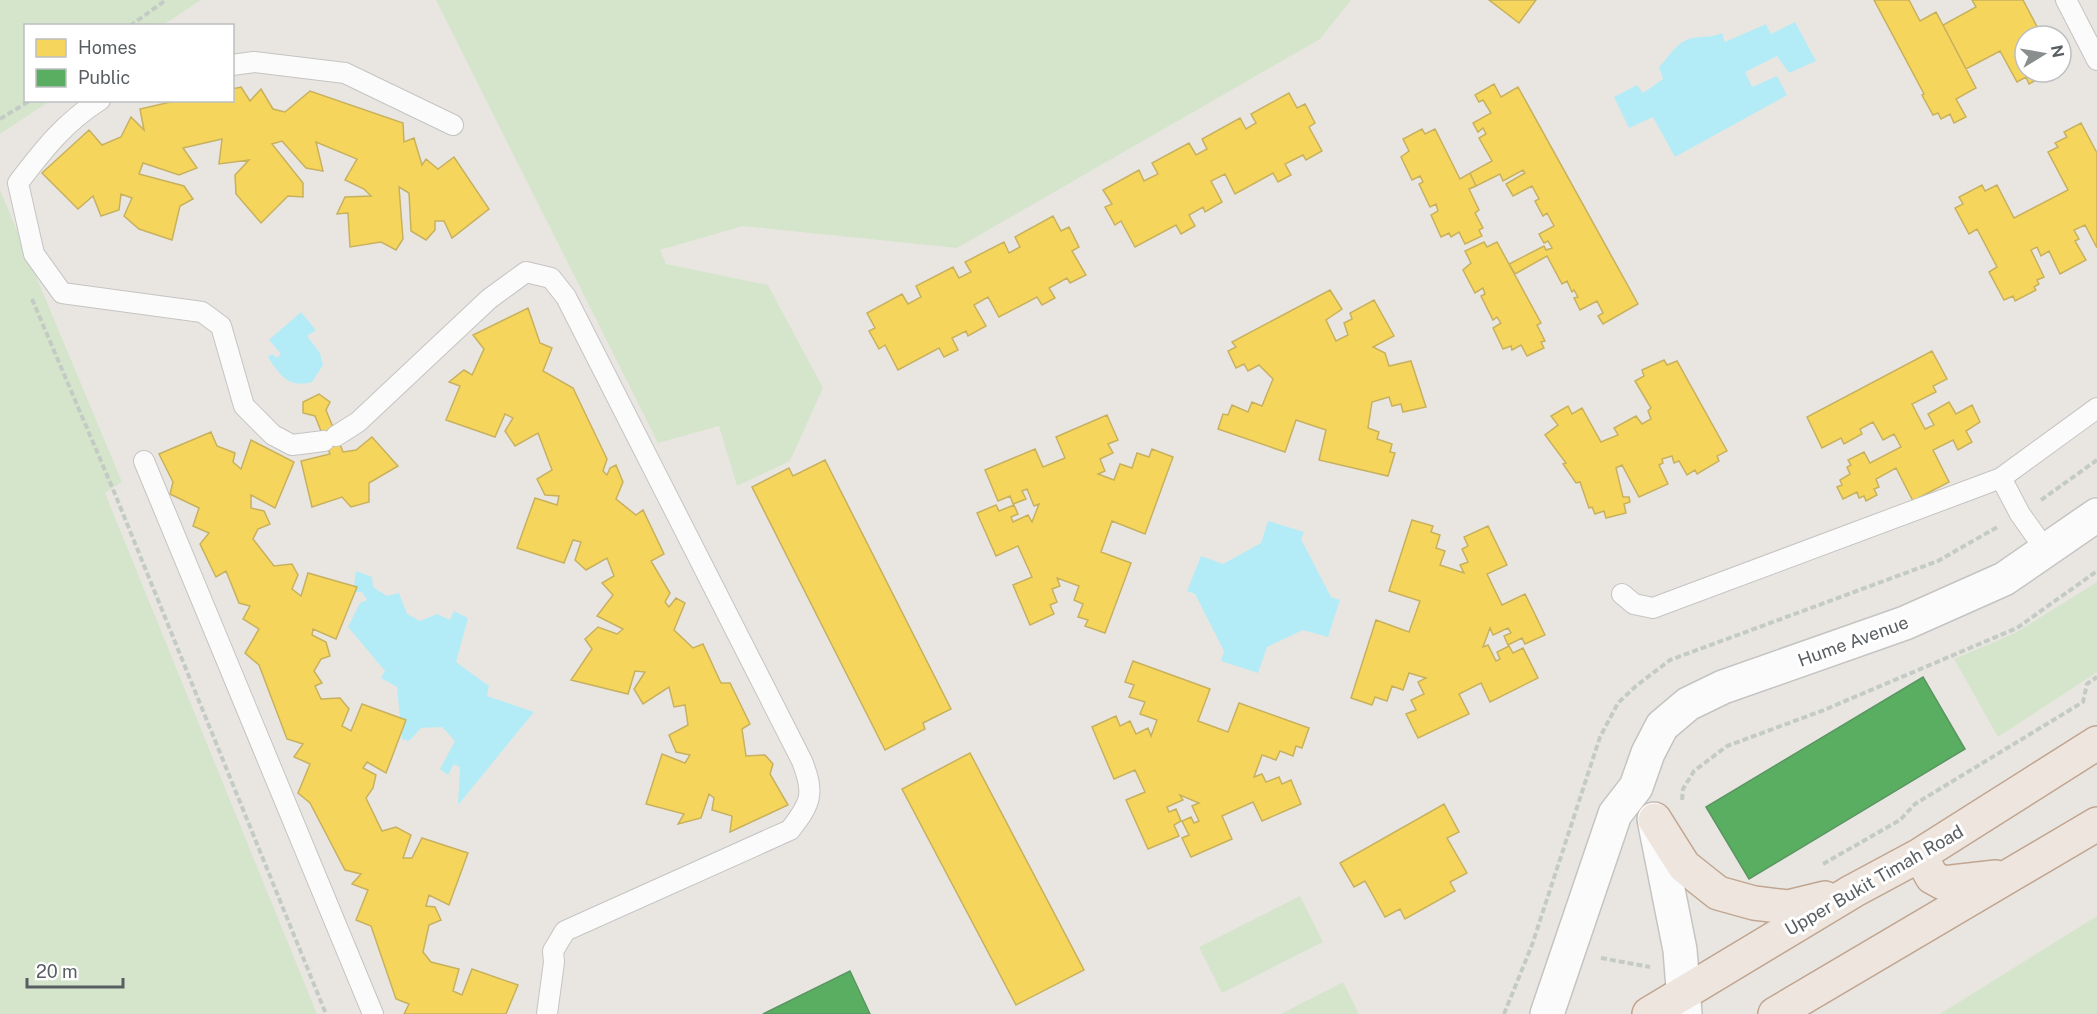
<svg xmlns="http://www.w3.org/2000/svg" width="2097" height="1014" font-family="'Public Sans',sans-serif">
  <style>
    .green { fill: #d5e5cb }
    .water { fill: #b3ecf6 }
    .homes { fill: #f6d55c; stroke: #c7b15e; stroke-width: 1.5 }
    .public { fill: #5aae61; stroke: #599661; stroke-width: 1.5 }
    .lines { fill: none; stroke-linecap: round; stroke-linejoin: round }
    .lane-casing { stroke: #c4c4c3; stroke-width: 22 }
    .street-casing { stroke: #c4c4c3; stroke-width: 36 }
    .highway-casing { stroke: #c0a590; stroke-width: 36 }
    .path { stroke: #c4cbc5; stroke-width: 4; stroke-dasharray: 6 3; stroke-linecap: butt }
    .lane { stroke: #fcfbfb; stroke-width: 20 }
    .street { stroke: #fcfbfb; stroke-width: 33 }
    .highway { stroke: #eee6de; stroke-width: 33 }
    .labels { text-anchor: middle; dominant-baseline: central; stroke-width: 6; stroke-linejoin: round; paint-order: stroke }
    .street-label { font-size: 18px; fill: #585e61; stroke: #fff }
  </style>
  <rect width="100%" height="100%" fill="#e9e6e2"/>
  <path class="green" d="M0,0H201L163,25L26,26V100L50,101L0,134Z
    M436,0H1351L1320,39L957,248L743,226L660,250L666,264L768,285L823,388L790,461L737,486L719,426L658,443Z
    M0,190L122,482L105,493L317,1014H0Z
    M2097,582V672L1998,737L1954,659L2015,633Z
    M1300,896L1323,942L1222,993L1199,947Z
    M2097,916V1014H1940Z
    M1343,982L1359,1014H1281Z"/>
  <path class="water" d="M1795,22L1816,61L1789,73L1777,56L1745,72L1752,87L1777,76L1787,95L1675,157L1653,117L1629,128L1614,97L1637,85L1643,93L1663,79L1659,67C1668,58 1678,40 1693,38C1704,36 1711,38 1722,33L1725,42L1766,24L1771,34Z
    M301,312L316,330L307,336L320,353L323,365L312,382C289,388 280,376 268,357L272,354L277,358L281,354L269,340Z
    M1268,521L1304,532L1301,539L1331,597L1340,600L1328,637L1303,630L1267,647L1258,673L1221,661L1224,651L1195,594L1187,591L1201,556L1223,564L1261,543Z
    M356,571L372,577L373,587L387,596L399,593L407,614L420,621L437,614L450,620L454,611L468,618L456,662L489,686L487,696L534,712L458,805L460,767L454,764L448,775L440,769L455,741L442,727L421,728L409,741L402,739L397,687L381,678L385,671L348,627L360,603L367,600L362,592H353Z"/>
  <path class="homes" d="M1489,0H1536L1519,23Z
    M1874,0H1909L1920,21L1936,12L1976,88L1956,99L1966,117L1954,123L1950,114L1941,119L1938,113L1933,115L1922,95L1924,94Z
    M1972,0H2023L2042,36H2025V72H2050L2029,84L2026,77L2017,82L2000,51L1966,69L1943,25L1976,7Z
    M1494,84L1501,97L1518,87L1638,304L1603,324L1598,316L1603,313L1597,301L1580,310L1574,298L1578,297L1574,290L1572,292L1567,281L1562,284L1547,256L1515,274L1509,264L1544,246L1546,250L1552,248L1548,241L1544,243L1539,234L1554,226L1547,213L1543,216L1535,201L1539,199L1532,186L1513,196L1506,184L1525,173L1523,170L1503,181L1500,174L1476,186L1470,173L1492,161L1479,138L1486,134L1483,128L1478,132L1473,123L1491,113L1483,100L1479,102L1475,95Z
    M241,87L250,101L261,89L273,109L285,112L310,91L403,123L404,142L414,138L422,165L426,159L438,169L454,157L489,209L452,238L444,221H435V230L426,240L411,231L409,193L399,187L403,239L396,250L381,242L350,247L348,213L337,214L345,197L371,196L364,189L345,180L357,159L316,142L323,171L306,168L282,141L272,144L303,183V197L288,196L261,223L236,194L235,175L249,160L219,164L222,139L183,148L197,168L179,175L143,163L139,174L184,186L193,199L180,206L172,240L139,229L124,216L132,198L121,194L119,210L101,216L93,196L78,209L42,173L89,130L102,145L121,137L131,117L144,130L140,109L179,100H232V89Z
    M1289,93L1297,108L1305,104L1315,123L1309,127L1322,151L1306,160L1303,155L1285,164L1291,175L1278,182L1273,173L1235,194L1225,174L1211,181L1222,202L1205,212L1203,207L1189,215L1195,226L1181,234L1176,225L1135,247L1121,221L1115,225L1105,207L1112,204L1103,190L1139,170L1144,181L1158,174L1152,163L1189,143L1196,155L1207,149L1202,139L1240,118L1246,129L1256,123L1251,114Z
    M2081,123L2097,153V248L2085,225L2074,230L2079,239L2075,241L2086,260L2060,274L2049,251L2041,256L2037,247L2031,250L2044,277L2037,280L2039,284L2034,287L2036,290L2015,301L2013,296L2004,300L1989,272L1997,267L1977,229L1969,234L1955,208L1963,204L1959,197L1982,185L1985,191L1997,185L2014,218L2068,190L2048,152L2058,147L2055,143L2067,137L2064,132Z
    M1422,129L1425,134L1435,129L1460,179L1470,173L1476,186L1469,189L1479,210L1475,213L1483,228L1479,230L1482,236L1465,244L1459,232L1451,237L1449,233L1441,237L1431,215L1438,211L1436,204L1430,207L1419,184L1423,182L1420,176L1412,180L1401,157L1409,151L1403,139Z
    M1053,216L1061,231L1069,227L1079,247L1072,251L1086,275L1070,283L1067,278L1049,288L1055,298L1042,305L1037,297L999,317L988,297L974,305L986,326L968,336L966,331L952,338L958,350L944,357L939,348L898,370L885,345L879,349L869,331L875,328L867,313L902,294L908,304L921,297L916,286L953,267L959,278L971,272L965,262L1004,242L1009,253L1020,247L1015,237Z
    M1484,242L1487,247L1497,242L1541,323L1537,325L1545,341L1541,342L1544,348L1527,356L1521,345L1512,350L1511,346L1503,349L1493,328L1501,323L1497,317L1493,320L1481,296L1485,294L1483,288L1475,293L1463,270L1471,263L1465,251Z
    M1330,290L1342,309L1326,320L1336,341L1348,335L1344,323L1352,319L1350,313L1374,300L1394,336L1373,347L1385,353L1389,366L1411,361L1426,407L1403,412L1401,404L1392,406L1389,397L1372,402L1368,428L1379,432L1377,439L1392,444L1390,452L1395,453L1388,476L1319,460L1326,430L1296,420L1285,452L1218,429L1223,414L1228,415L1232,405L1248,412L1252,402L1262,406L1273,379L1259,365L1248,371L1244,364L1236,368L1228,351L1236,347L1232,342Z
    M528,308L540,343L552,348L543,371L573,388L607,459L603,471L607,475L610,468L616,465L623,482L616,499L636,515L643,510L664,554L651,561L670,593L665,602L669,607L676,598L685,603L674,630L693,648L703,644L721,683H730L750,724L742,729L746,756L765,755L773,764L770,774L788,805L730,832L732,816L712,810L714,798L709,794L701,818L678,824L684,814L646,804L662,754L685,763L690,755L676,752L669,735L688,725L685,705L674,707L669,687L643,704L634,689L645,672L635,671L628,694L571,680L592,649L585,639L598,627L617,634L623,629L597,616L613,595L602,583L614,576L607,558L586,570L575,560L581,542L573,540L564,563L517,548L535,498L557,505L559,496L545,495L537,479L552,470L538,433L515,446L505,431L513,418L505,414L495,437L446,420L460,386L449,382L464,370L472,375L484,349L473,335Z
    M1932,351L1947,379L1933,386L1936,392L1912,404L1925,429L1934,425L1928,414L1949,402L1956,414L1972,405L1980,422L1966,431L1972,442L1958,450L1953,440L1933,450L1949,482L1913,501L1896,468L1876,479L1879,487L1874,489L1877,495L1866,501L1864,496L1859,498L1857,492L1843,499L1837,487L1842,485L1840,480L1850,474L1847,467L1851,465L1848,460L1864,452L1870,463L1901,447L1894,434L1883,440L1873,422L1860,429L1862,434L1844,444L1841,438L1822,448L1807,417Z
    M1664,360L1667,365L1677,361L1727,451L1717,456L1719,461L1697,474L1695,470L1687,475L1679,461L1674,463L1672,456L1662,459L1663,463L1659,465L1668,484L1639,497L1622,465L1616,468L1623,497H1629L1630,502L1624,504L1626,513L1606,518L1604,511L1595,514L1592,507L1589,508L1580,482L1576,483L1563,464L1566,463L1545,435L1558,425L1551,416L1568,406L1572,414L1582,408L1601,442L1618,435L1614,428L1636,416L1642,424L1651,419L1648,411L1651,408L1635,381L1644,376L1642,370Z
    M319,394L330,402L326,410L343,452L356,450L372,437L398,466L369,483V502L351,507L342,497L312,507L301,461L330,454L315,416L303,413V402Z
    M1107,415L1118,440L1108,444L1113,453L1100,459L1105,471L1098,474L1114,480L1120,464L1132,468L1137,453L1149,457L1152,449L1173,457L1145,534L1112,521L1101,552L1131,563L1105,633L1085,626L1088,620L1078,617L1083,604L1074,600L1079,586L1057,578L1060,586L1052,589L1057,602L1050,605L1054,614L1030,625L1013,585L1032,577L1018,546L996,556L977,513L996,505L999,511L1014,505L1018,514L1011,517L1013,522L1028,515L1032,522L1039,504L1034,506L1027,489L1022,491L1026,499L1013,504L1010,496L998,501L985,470L1035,449L1043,467L1065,458L1056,437Z
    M211,432L217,446L235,453L233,462L241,469L251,440L294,462L275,508L251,495V508L264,511L270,524L258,529L253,539L274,566L292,564L298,575L292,589L301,596L308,573L357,587L336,639L313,629L312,635L326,642L330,656L321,659L314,671L322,683L315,686L321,699L340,698L349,709L342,726L351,731L362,704L406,720L386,773L367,762L363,768L376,775L373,788L366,798L382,831L396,827L411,835L403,858H412L422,838L468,853L449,905L429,895L426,906L435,907L441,920L429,925L423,952L431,962L459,969L453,991L462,995L472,969L518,985L506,1014H404L409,1004L396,999L371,926L356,920L368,890L352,884L361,874L345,870L310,803L298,793L310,764L294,757L303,744L287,739L259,665L245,653L259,629L243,619L250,606L239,603L226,571L216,577L200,544L209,533L193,526L199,508L170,494L173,482L159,454Z
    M825,460L951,709L923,723L925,729L885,750L752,487L789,468L793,476Z
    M1412,520L1433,526L1431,532L1440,535L1436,548L1445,551L1440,565L1464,573L1460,565L1468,562L1462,549L1468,546L1464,537L1488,526L1507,565L1487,574L1502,605L1525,594L1545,635L1525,644L1522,638L1508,645L1504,636L1511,633L1508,628L1493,635L1490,628L1483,647L1488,645L1496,661L1500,659L1497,652L1509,646L1513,653L1523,648L1538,678L1490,702L1481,683L1459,694L1469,714L1418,738L1406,714L1416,710L1411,700L1424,694L1418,682L1426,678L1409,673L1403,690L1392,686L1387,701L1375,697L1372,705L1351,698L1376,620L1409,632L1420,601L1389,591Z
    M1133,661L1210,689L1198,721L1228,732L1239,703L1309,728L1302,748L1296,746L1293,756L1280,751L1276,760L1262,755L1254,777L1262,774L1266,782L1279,777L1282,784L1291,780L1301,804L1262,821L1253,802L1222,816L1232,839L1191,857L1182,838L1189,835L1182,821L1191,817L1194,823L1199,821L1192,806L1199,803L1180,795L1183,800L1167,807L1169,812L1176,809L1181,821L1174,825L1179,836L1148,849L1126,800L1145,792L1135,770L1114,779L1092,727L1116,716L1120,726L1130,721L1136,734L1148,728L1151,736L1157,720L1140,714L1145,702L1129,697L1134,685L1125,682Z
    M970,753L1084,970L1016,1005L902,789Z
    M1444,804L1459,832L1447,838L1467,873L1450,882L1455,891L1405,919L1400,909L1385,917L1365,881L1354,887L1340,863Z"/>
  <path class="public" d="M1923,677L1965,749L1749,879L1706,807Z
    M850,971L870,1014H763Z"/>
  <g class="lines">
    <defs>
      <path id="lane" d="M2066,0L2097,60
        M232,65L254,62L345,73L453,125
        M100,100C65,122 43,150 18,183L34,254L62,293L202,312L221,326L244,406L273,435L292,445L324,441
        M336,436L358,422L489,299L526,272L551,278L566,297L802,761C815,794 811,803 790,830L565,931L553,951L554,962L547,1014
        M144,461L373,1014
        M2001,478L2020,514L2047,552
        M1622,594L1634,604L1653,608L2001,478L2097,408"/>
      <path id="street" d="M1654,819L1680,950L1685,1014
        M1547,1014L1615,814L1636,787L1648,753L1662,726L1688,704L1723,687L1905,623L2004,579L2097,515"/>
      <path id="highway" d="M1655,820L1684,866L1718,893L1754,903L1788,907L1825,898
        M1920,855L1932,877L1943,883L1996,877
        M1649,1014L1853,891L1920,855L2097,743
        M1775,1014L2097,824"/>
    </defs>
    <use href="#lane" class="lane-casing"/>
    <use href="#street" class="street-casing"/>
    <use href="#highway" class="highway-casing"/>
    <path class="path" d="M130,26L166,0
      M0,119L31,100
      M32,299L115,494L326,1014
      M2041,500L2097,460
      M1682,800L1683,789L1694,771L1727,746L1824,710L2017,628L2097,571
      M1823,864L1900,820L1915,804L2083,702L2087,684L2097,677
      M1601,958L1650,967
      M1504,1014L1532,945L1600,737L1618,703L1636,686L1670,660L1938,561L1999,526"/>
    <use href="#lane" class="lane"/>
    <use href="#street" class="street"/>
    <use href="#highway" class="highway"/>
  </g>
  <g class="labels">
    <g class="street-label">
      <text transform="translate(1853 641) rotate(-20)">Hume Avenue</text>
      <text transform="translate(1874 880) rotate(-30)">Upper Bukit Timah Road</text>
    </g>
  </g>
  <rect x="24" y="24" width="210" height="78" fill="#ffffff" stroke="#bcbfc0" stroke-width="1.5"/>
  <rect x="36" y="39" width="30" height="18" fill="#f6d55c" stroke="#bcbfc0" stroke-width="1.5"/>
  <text x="78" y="54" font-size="18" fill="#585e61">Homes</text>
  <rect x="36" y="69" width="30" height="18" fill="#5aae61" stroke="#bcbfc0" stroke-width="1.5"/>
  <text x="78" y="84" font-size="18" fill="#585e61">Public</text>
  <g transform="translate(2043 54) rotate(79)"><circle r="28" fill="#ffffff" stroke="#bcbfc0" stroke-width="1.5"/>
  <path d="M0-4.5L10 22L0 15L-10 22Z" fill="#8b8e8e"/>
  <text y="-9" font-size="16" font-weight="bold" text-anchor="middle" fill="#585e61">N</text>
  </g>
  <path d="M27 978v9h96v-9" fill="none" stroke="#585e61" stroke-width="3"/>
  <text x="36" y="978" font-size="18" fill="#585e61" stroke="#ffffff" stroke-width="4.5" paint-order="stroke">20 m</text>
</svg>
